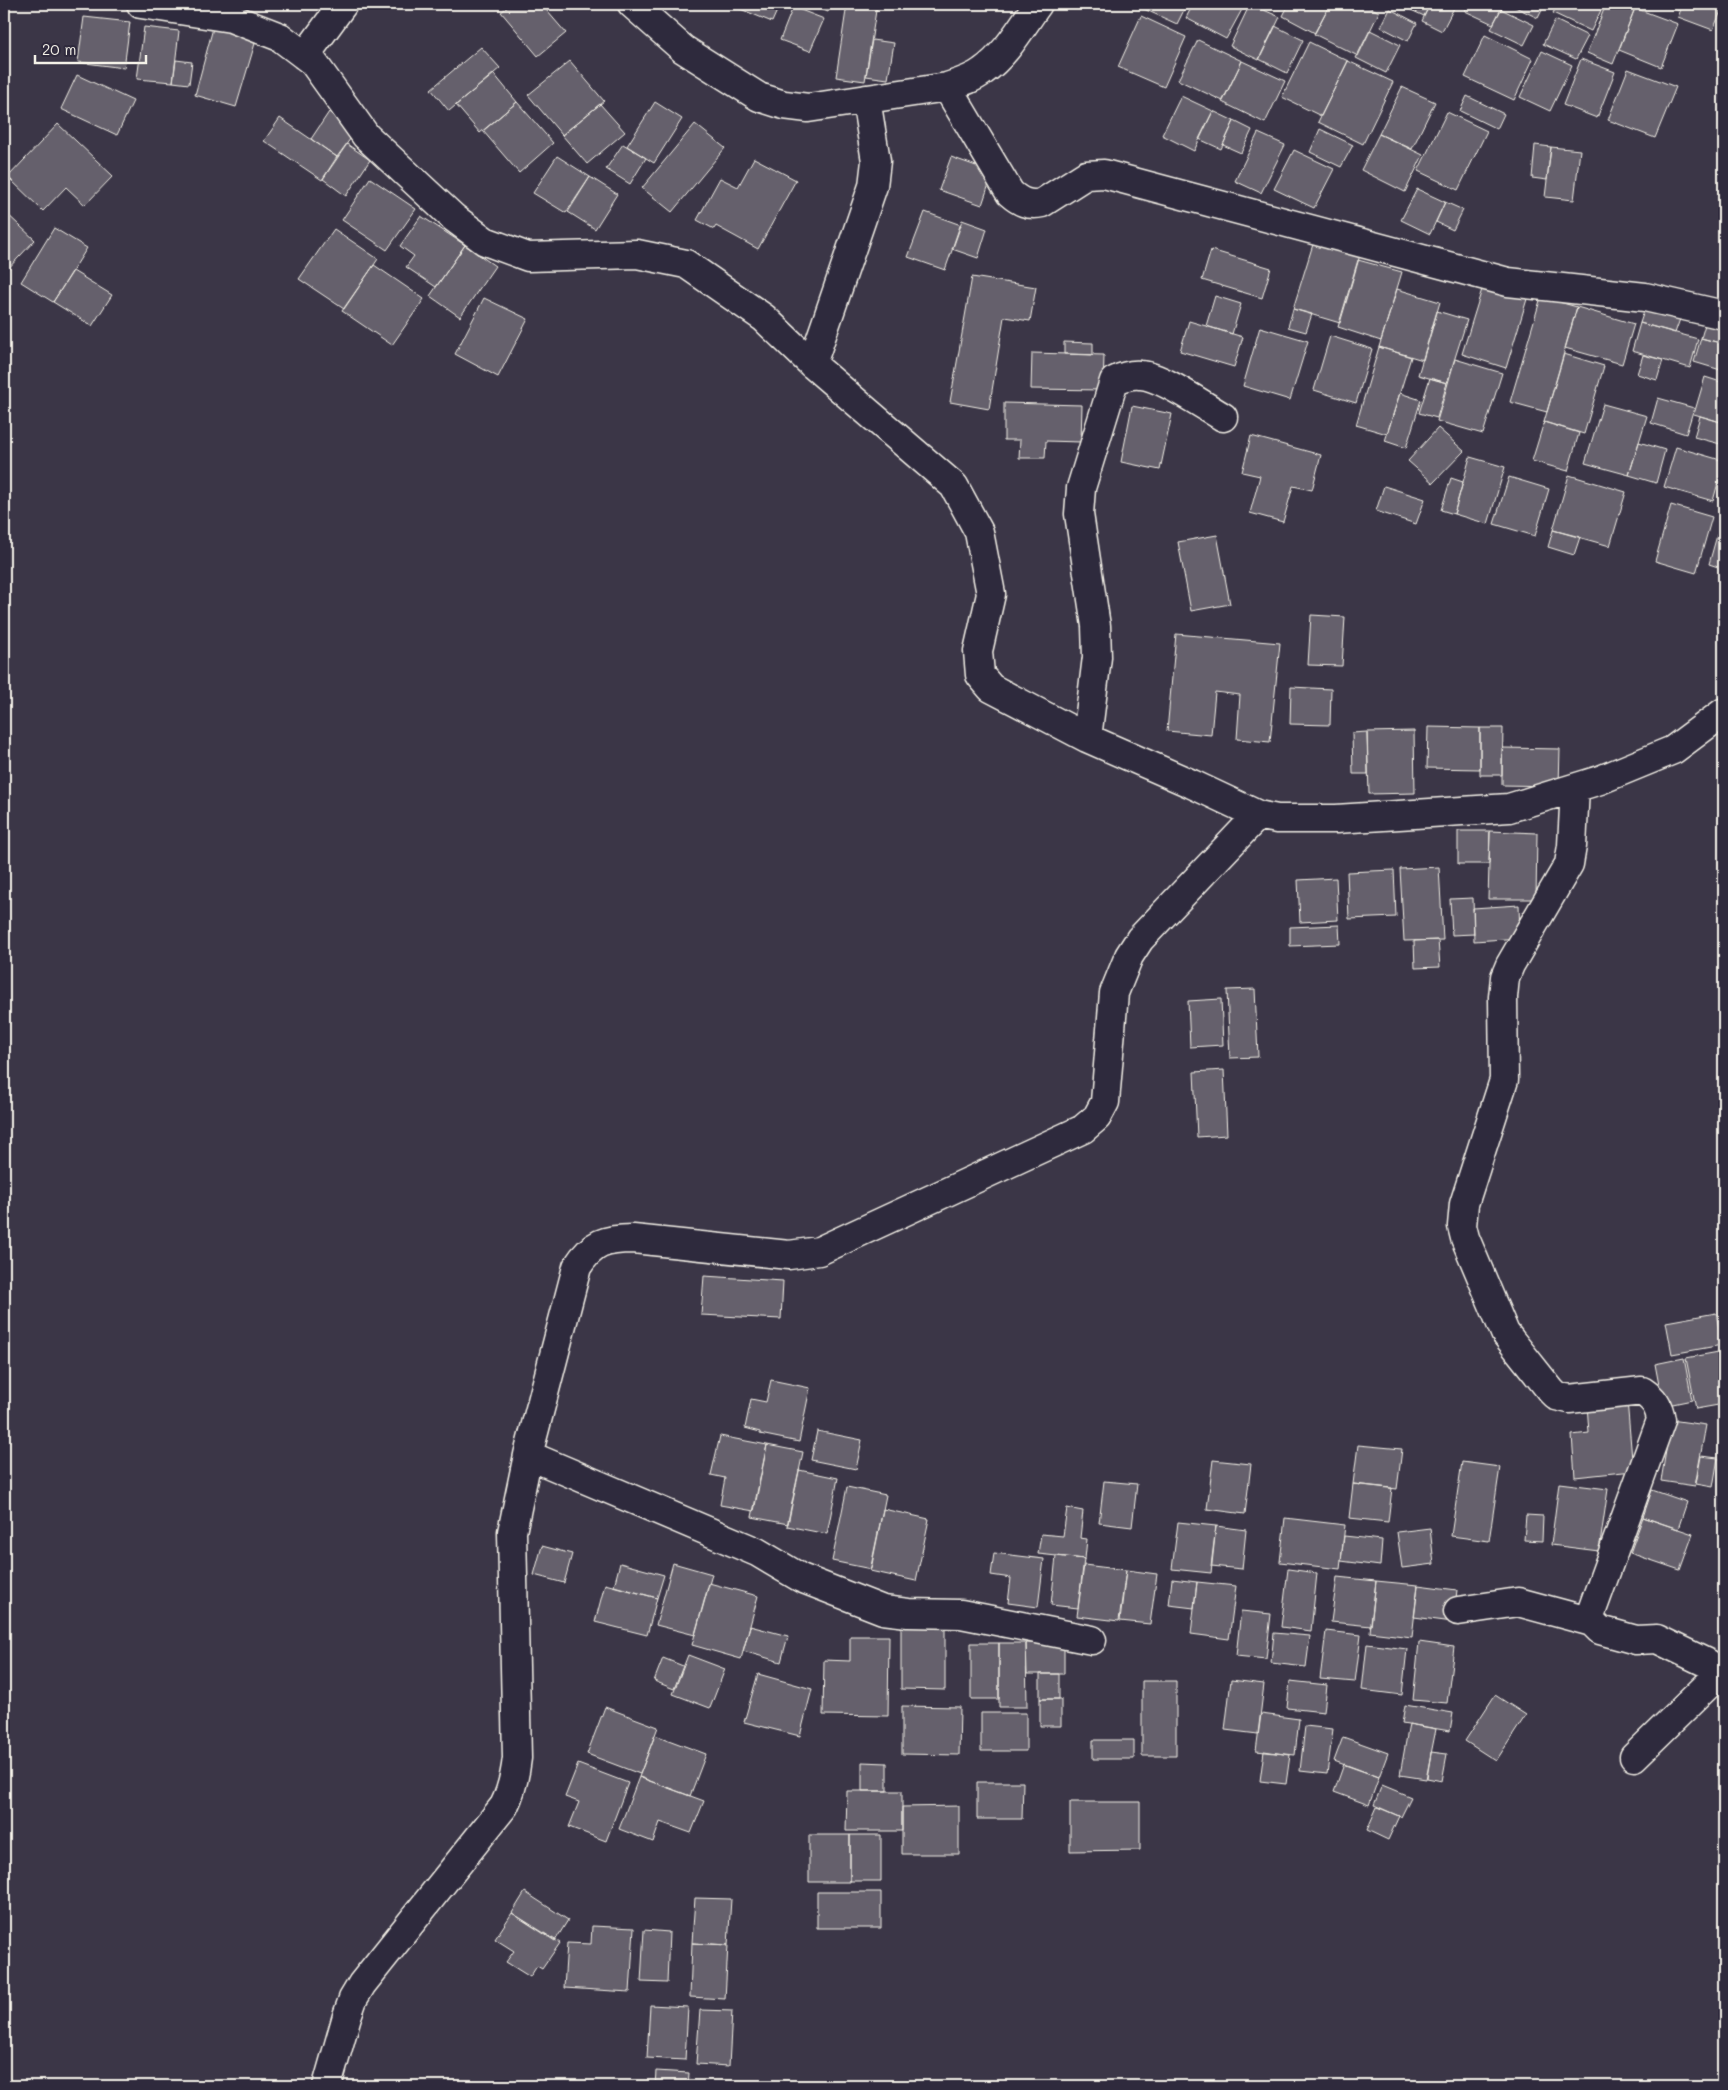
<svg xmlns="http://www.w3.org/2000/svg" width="1728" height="2090" font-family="Mali,sans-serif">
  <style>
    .building { fill: #65616c; stroke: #f4f1e8 }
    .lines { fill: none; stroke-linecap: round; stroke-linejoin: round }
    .street-casing { stroke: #f4f1e8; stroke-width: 31 }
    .street { stroke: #2f2a3d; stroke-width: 28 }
  </style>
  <rect width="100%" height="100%" fill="#3b3647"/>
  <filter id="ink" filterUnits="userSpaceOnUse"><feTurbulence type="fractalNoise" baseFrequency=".02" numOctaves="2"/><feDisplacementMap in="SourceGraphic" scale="10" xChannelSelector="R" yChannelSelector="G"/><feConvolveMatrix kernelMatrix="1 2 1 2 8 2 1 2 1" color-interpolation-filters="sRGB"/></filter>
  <g filter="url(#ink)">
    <path class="building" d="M512,4H541L566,33L538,56L501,12Z
      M740,4H780L772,22L738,8Z
      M809,4H831L828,12Z
      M847,4H877L865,81L836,77Z
      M1133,4H1187L1177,24Z
      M1193,4H1245L1226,39L1186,18Z
      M1250,4L1280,17L1259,60L1230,46Z
      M1289,4H1330L1315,33L1283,16Z
      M1330,4H1364L1379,12L1358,56L1314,34Z
      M1398,4H1430L1424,16Z
      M1430,4H1456L1442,31L1422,21Z
      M1468,4H1504L1493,24L1465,11Z
      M1509,4H1545L1538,18Z
      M1558,4H1599L1603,6L1591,31L1553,13Z
      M1606,4H1625L1635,8L1613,64L1587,53Z
      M1661,4H1683L1680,11Z
      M1683,4H1724L1713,30L1678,17Z
      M793,7L824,19L810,51L780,40Z
      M1635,8L1678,24L1661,67L1619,50Z
      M1390,9L1417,23L1408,41L1381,27Z
      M1501,9L1534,25L1524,45L1491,29Z
      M1141,16L1186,37L1164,87L1118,67Z
      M84,17L130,22L124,68L78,62Z
      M1555,20L1588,36L1576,59L1543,44Z
      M1275,26L1303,40L1287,73L1259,59Z
      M144,27L179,31L173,82L137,79Z
      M213,28L256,40L236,107L195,95Z
      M1370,30L1400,45L1386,73L1356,58Z
      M1485,35L1533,59L1514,100L1465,77Z
      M872,40L894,43L888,79L866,76Z
      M1198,40L1242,61L1223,101L1178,80Z
      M1309,42L1348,61L1321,116L1282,97Z
      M481,47L500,68L449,111L431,89Z
      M1542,51L1572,65L1550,111L1520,97Z
      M1581,59L1615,72L1597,118L1563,105Z
      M176,60L192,62L189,84L173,82Z
      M570,61L604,101L562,135L528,95Z
      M1242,61L1285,81L1265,123L1222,102Z
      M1348,61L1393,82L1363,144L1318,122Z
      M1628,69L1676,87L1655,138L1608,120Z
      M494,74L517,102L480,133L456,105Z
      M77,75L133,101L117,135L61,109Z
      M1402,87L1435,102L1412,149L1379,134Z
      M1181,96L1213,111L1194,151L1162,135Z
      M1467,96L1504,114L1497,129L1460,111Z
      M517,102L553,143L519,173L483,131Z
      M655,102L682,119L654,163L627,146Z
      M600,104L625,132L587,164L562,135Z
      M1213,111L1234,121L1221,149L1199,139Z
      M329,112L356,131L337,157L311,139Z
      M1447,112L1487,131L1458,190L1418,171Z
      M280,118L337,157L322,180L264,141Z
      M1234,121L1252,130L1241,153L1223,145Z
      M58,124L113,176L85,205L66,187L43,211L8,177Z
      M695,124L725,148L672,212L642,188Z
      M1320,129L1353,145L1341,167L1310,152Z
      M1258,133L1285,145L1261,193L1235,181Z
      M1379,134L1423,155L1405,192L1361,170Z
      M347,144L370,160L346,196L323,179Z
      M623,144L646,158L630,184L606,169Z
      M1535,145L1551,147L1547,180L1532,178Z
      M1551,147L1580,150L1574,200L1545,197Z
      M1294,150L1334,169L1314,208L1274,189Z
      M557,156L590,177L566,213L533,193Z
      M951,157L993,172L982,205L939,190Z
      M754,158L796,180L758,249L716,226L714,229L697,220L720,178L738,187Z
      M590,177L617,194L595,229L568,212Z
      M370,178L416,209L387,250L342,220Z
      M1417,189L1445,202L1430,234L1401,220Z
      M1445,202L1463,210L1453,230L1436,222Z
      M4,211L35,240L4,273Z
      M925,212L961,225L945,270L908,257Z
      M421,216L465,245L436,287L406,267L414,256L400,246Z
      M962,220L987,229L978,258L952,249Z
      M54,228L87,248L53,302L21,282Z
      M334,229L378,259L344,309L299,279Z
      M1314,241L1360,255L1340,323L1293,309Z
      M465,245L495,266L460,317L430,296Z
      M1211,250L1271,268L1262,298L1202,280Z
      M1358,260L1402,272L1381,341L1338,327Z
      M374,265L424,299L392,345L342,311Z
      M73,271L112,295L92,326L53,302Z
      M972,277L1036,287L1030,321L1004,317L989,409L950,402Z
      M1483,286L1527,299L1506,368L1462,354Z
      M1397,289L1440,302L1423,360L1379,347Z
      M1215,296L1241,304L1232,334L1206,326Z
      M1541,297L1577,307L1547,412L1510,402Z
      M484,298L528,319L498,377L455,354Z
      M1577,307L1634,324L1622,364L1565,348Z
      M1645,308L1680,319L1675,333L1640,323Z
      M1293,309L1312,314L1306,332L1288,327Z
      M1437,311L1467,320L1447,383L1418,375Z
      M1189,321L1243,337L1234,367L1180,351Z
      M1706,321L1724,327V344L1701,338Z
      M1640,323L1698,339L1690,368L1632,351Z
      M1260,327L1308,341L1290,400L1243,386Z
      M1330,336L1372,349L1356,403L1314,390Z
      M1701,338L1724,344V371L1694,362Z
      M1064,342L1093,343V355L1064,354Z
      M1379,347L1411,357L1387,434L1356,425Z
      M1032,353L1104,355L1103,390L1031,389Z
      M1564,354L1604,366L1584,434L1544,422Z
      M1643,355L1663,360L1657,380L1637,374Z
      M1455,359L1502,373L1483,434L1437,421Z
      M1705,377L1724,383V423L1694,414Z
      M1430,378L1447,383L1437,418L1419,413Z
      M1400,393L1421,400L1406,448L1385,441Z
      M1658,398L1694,408L1686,434L1651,423Z
      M1004,403L1082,405L1081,442L1046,441L1045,458H1019L1020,440H1004Z
      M1603,404L1647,416L1629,475L1585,463Z
      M1132,406L1172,414L1160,470L1121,462Z
      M1700,416L1724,423V445L1694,437Z
      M1544,422L1579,433L1568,471L1532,461Z
      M1438,428L1464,451L1433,483L1408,461Z
      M1251,436L1321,455L1312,490L1293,486L1283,522L1250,513L1260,476L1242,472Z
      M1639,442L1665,450L1656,483L1629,475Z
      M1676,447L1724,461L1713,501L1664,487Z
      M1470,457L1505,467L1488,524L1454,514Z
      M1569,475L1626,492L1610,546L1553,530Z
      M1509,477L1549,489L1535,536L1494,524Z
      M1451,478L1463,482L1454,514L1441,510Z
      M1384,486L1425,499L1416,524L1376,511Z
      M1671,505L1712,517L1696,573L1655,561Z
      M1721,521L1724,522V569L1709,564Z
      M1553,530L1580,537L1574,555L1548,547Z
      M1217,535L1230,604L1191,611L1178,542Z
      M1311,615L1345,617L1342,666L1308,665Z
      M1176,634L1280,643L1270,742L1237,739L1240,695L1215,692L1211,735L1167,731Z
      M1291,687L1331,689L1330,725L1290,724Z
      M1428,727L1480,728V769L1427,768Z
      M1480,728H1503L1502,775H1480Z
      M1414,731L1415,793L1369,794L1367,732Z
      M1367,732L1368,774H1353L1352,733Z
      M1502,748L1560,749L1559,786L1502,785Z
      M1458,831H1490L1489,864H1458Z
      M1490,831L1537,833L1536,899H1488Z
      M1439,867L1443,940L1404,941L1400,869Z
      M1394,870L1396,917L1349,919L1347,872Z
      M1336,878L1338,920L1300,922L1298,880Z
      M1473,898L1474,934L1452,935L1450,899Z
      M1519,905L1520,938L1474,941L1473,908Z
      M1339,925L1340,944L1290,946V927Z
      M1438,940L1440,967L1415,968L1414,941Z
      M1255,989L1258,1057L1230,1058L1227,990Z
      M1221,999L1223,1045L1190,1047L1188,1001Z
      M1224,1070L1227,1135L1197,1137L1194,1072Z
      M704,1276L783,1281L781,1319L701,1315Z
      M1716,1313L1722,1345L1672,1354L1666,1322Z
      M1724,1351V1404L1696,1409L1686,1358Z
      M1684,1358L1692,1400L1663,1406L1655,1364Z
      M771,1380L810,1388L799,1442L760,1434V1432L745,1428L751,1399L766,1402Z
      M1627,1400L1633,1471L1575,1477L1572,1435L1589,1433L1587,1404Z
      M1671,1420L1706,1425L1695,1486L1661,1481Z
      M817,1431L862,1440L856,1469L811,1460Z
      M720,1436L767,1445L754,1511L720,1505L725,1478L711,1475Z
      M767,1445L803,1452L788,1524L752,1517Z
      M1358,1445L1402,1449L1397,1489L1353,1484Z
      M1701,1456L1718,1458L1713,1487L1696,1484Z
      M1213,1460L1251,1464L1245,1514L1207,1509Z
      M1462,1462L1500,1467L1489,1541L1451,1536Z
      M799,1470L838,1478L827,1534L787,1526Z
      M1104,1481L1137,1484L1132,1527L1099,1523Z
      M1559,1483L1608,1489L1599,1551L1551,1545Z
      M1353,1484L1392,1488L1388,1522L1349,1518Z
      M847,1487L886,1495L871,1569L832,1561Z
      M1652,1490L1687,1502L1678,1529L1643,1517Z
      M1067,1508L1083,1511L1080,1538L1087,1539L1085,1559L1038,1554L1041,1534L1063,1536Z
      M883,1509L929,1519L916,1581L870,1571Z
      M1526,1515L1543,1516L1542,1541L1524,1540Z
      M1643,1517L1693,1534L1680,1570L1630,1553Z
      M1285,1518L1345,1525L1340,1569L1280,1562Z
      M1178,1522L1216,1526L1211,1573L1172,1569Z
      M1216,1526L1246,1530L1242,1569L1211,1566Z
      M1430,1528L1434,1564L1402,1568L1397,1532Z
      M1344,1536L1382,1540L1380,1566L1341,1561Z
      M542,1546L572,1554L564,1583L534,1575Z
      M994,1553L1044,1559L1038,1607L1008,1603L1011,1578L991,1575Z
      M1056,1556L1084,1559L1078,1608L1051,1605Z
      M620,1563L664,1575L657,1598L614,1586Z
      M673,1563L712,1574L695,1635L656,1625Z
      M1084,1565L1126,1570L1119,1621L1077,1616Z
      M1288,1569L1317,1573L1311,1631L1281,1627Z
      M1126,1570L1157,1574L1150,1624L1120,1621Z
      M1337,1577L1376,1581L1371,1626L1331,1622Z
      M1172,1579L1197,1582L1194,1608L1169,1605Z
      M1376,1581L1418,1585L1412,1637L1370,1632Z
      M1197,1582L1236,1586L1229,1639L1191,1634Z
      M709,1583L758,1596L741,1659L692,1645Z
      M605,1584L657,1598L647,1635L595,1622Z
      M1418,1585L1457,1590L1453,1622L1414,1617Z
      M1241,1611L1271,1614L1266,1659L1236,1656Z
      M901,1625L945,1626V1690L901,1689Z
      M750,1626L788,1636L781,1662L743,1651Z
      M1326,1631L1361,1635L1355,1682L1320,1679Z
      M1274,1633L1310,1636L1306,1667L1271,1663Z
      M850,1636H889L888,1716L823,1715L824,1660L850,1661Z
      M1419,1642L1454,1647L1447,1703L1413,1700Z
      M971,1643H999V1699H971Z
      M999,1643H1026L1027,1707H999Z
      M1026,1643H1064V1674H1027Z
      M1367,1644L1407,1649L1402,1695L1362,1690Z
      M688,1655L725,1669L710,1708L673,1694Z
      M663,1658L683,1666L674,1689L654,1681Z
      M758,1674L812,1689L800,1736L744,1722Z
      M1040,1674H1059V1699H1040Z
      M1231,1680L1264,1684L1258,1734L1225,1730Z
      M1142,1681H1176V1756H1142Z
      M1290,1681L1327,1685L1324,1712L1287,1708Z
      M1495,1695L1526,1715L1496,1761L1465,1741Z
      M1040,1699H1061V1726H1040Z
      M1405,1705L1453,1713L1450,1731L1402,1723Z
      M902,1706L960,1707L959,1755L902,1754Z
      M605,1707L658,1727L640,1774L587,1754Z
      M981,1713H1026V1751H981Z
      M1261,1714L1299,1719L1295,1755L1256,1751Z
      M1409,1724L1436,1729L1426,1779L1400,1775Z
      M1305,1726L1333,1729L1327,1774L1300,1771Z
      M655,1735L706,1754L690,1796L639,1777Z
      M1343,1737L1388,1753L1379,1777L1334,1761Z
      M1093,1740H1134V1759H1093Z
      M1264,1751L1290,1755L1286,1784L1260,1781Z
      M1431,1752L1447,1754L1442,1781L1427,1778Z
      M862,1762L887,1763V1791H862Z
      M578,1764L628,1783L606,1841L569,1827L579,1802L565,1797Z
      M1344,1764L1379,1777L1369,1805L1334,1792Z
      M639,1777L704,1801L691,1833L660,1822L653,1842L619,1829Z
      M977,1782H1023L1022,1819H977Z
      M1382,1785L1411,1797L1401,1817L1374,1805Z
      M847,1791H902V1831H846Z
      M1070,1802H1140V1850L1070,1851Z
      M959,1806V1854H902V1807Z
      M1377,1807L1399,1816L1388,1840L1367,1830Z
      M809,1835H850V1882H809Z
      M850,1835H881V1881H850Z
      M525,1892L568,1920L555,1941L512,1913Z
      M817,1892H881V1928H817Z
      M695,1898L731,1899L728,1945L692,1943Z
      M512,1913L560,1943L542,1969L537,1966L530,1977L506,1962L514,1951L495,1939Z
      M592,1926L634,1928L630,1992L564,1988L567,1943L591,1944Z
      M644,1930L669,1932L667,1983L641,1982Z
      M692,1943L728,1945L725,1999L690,1997Z
      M650,2005L688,2007L685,2060L647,2058Z
      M700,2010L732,2011L729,2066L696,2064Z
      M656,2071L689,2073L688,2086H655Z"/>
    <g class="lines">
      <defs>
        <path id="street" d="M141,4L231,18L280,37L313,62L366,136L454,218L485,241L528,257L637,254L686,264L764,318L812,364L954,486L979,532L991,594L978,651L980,675L991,688L1087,738L1192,784L1258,815L1277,819H1336L1509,808L1600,780L1673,750L1724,712
          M632,4L683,49L759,97L784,105L808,108L947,87C959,83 973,79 983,71C1006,55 1022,26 1038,4
          M305,56L343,4
          M947,87L1010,193C1020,202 1029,206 1042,203L1086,175L1104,174L1508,282L1645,297L1724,315
          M812,364L873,186L876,161L866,99
          M1087,738L1097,657L1096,626L1079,514L1081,488L1114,381C1122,377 1130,374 1140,375C1160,375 1204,406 1223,417
          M1575,788L1572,846L1569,864L1510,965L1505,977L1503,997L1504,1080L1464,1204L1462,1226L1465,1238L1505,1333L1551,1391L1556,1396L1569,1399L1642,1391C1654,1399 1659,1406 1661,1420L1591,1613L1592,1622L1600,1630L1636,1640L1657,1639L1709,1664L1714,1671V1679L1634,1757
          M528,1455L757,1552L801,1578L883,1610L908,1613L961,1614L1092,1640
          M1458,1611L1518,1602L1592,1622
          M327,2086L347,2016L353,1999L362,1984L504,1806C512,1790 515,1776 517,1758L512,1532L528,1455L577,1267C592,1243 605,1239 633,1239L789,1255L819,1251L1083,1129L1097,1117L1105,1102L1114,993L1129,956L1140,939L1258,815"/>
      </defs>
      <use href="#street" class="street-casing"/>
      <use href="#street" class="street"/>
    </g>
  </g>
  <rect width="1728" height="2090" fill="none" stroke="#2f2a3d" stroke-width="20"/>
  <rect x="10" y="10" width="1708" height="2070" fill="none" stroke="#f4f1e8" stroke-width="2" filter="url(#ink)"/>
  <path d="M35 55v8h111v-8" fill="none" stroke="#f4f1e8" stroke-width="2.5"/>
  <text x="42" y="55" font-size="15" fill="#f4f1e8" stroke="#2f2a3d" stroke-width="4" paint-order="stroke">20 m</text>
</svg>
